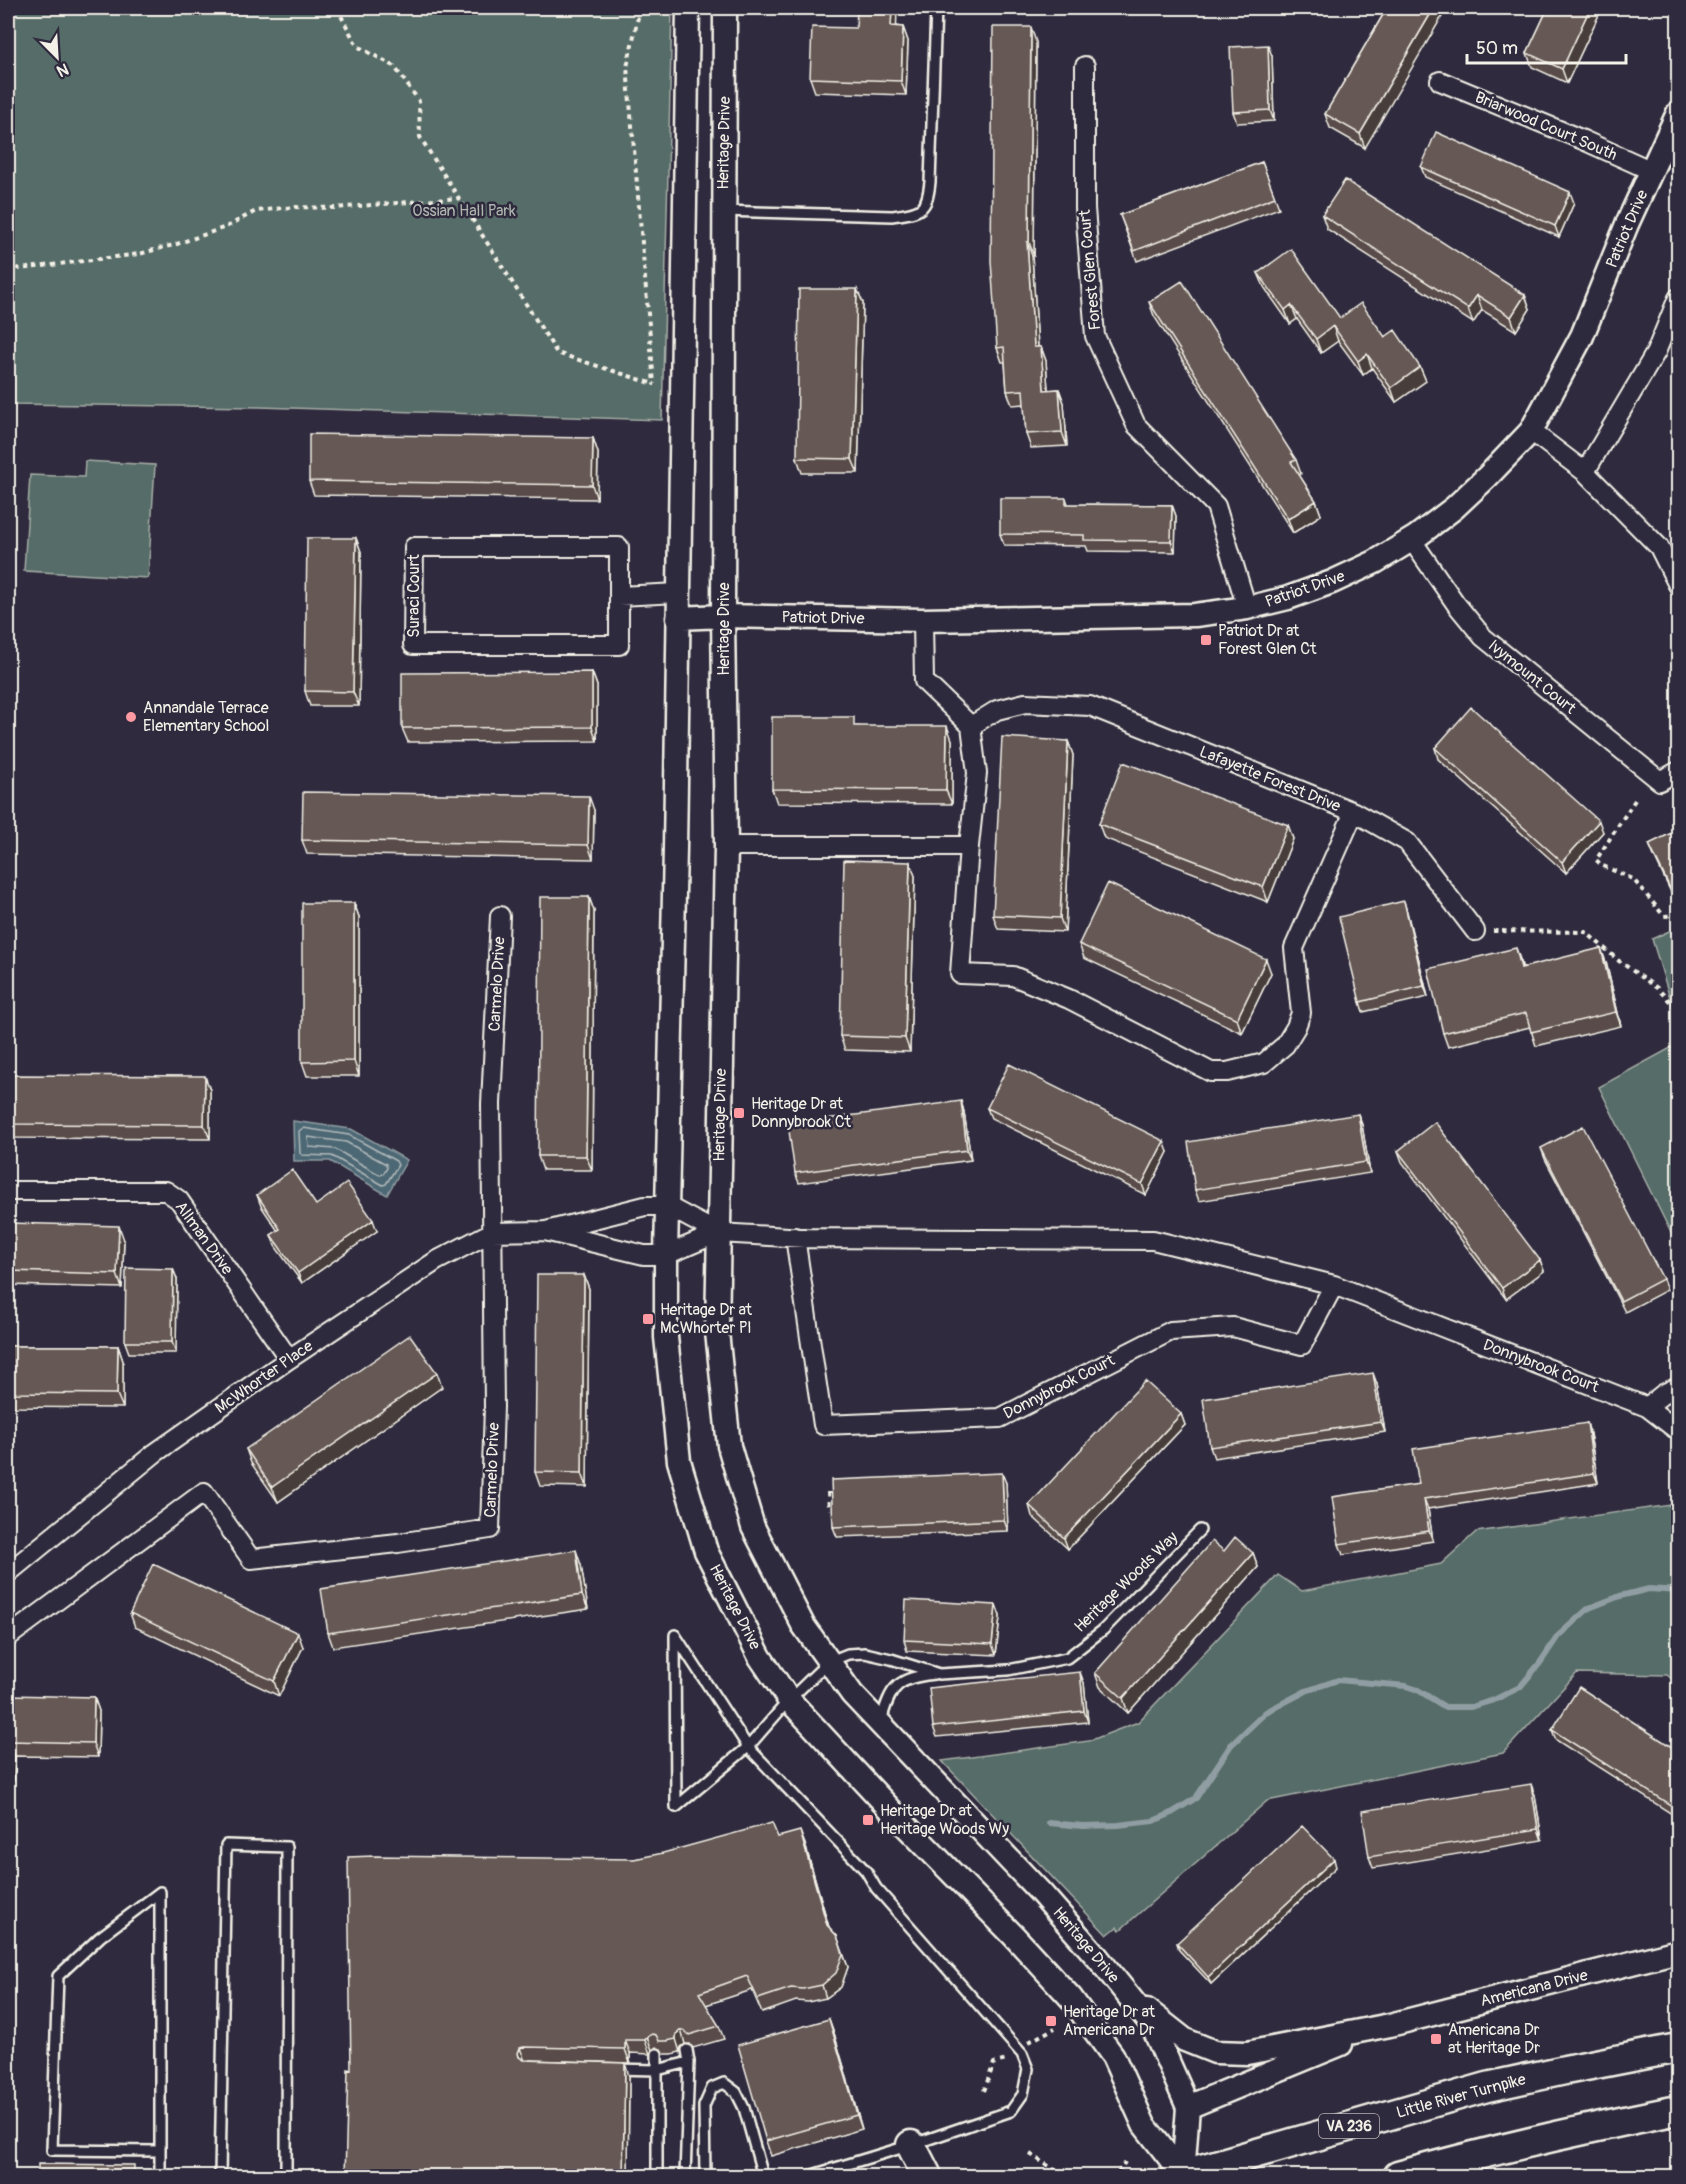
<svg xmlns="http://www.w3.org/2000/svg" width="1686" height="2184" font-family="Pangolin,sans-serif">
  <style>
    .green { fill: #576c67; stroke: #a6aea8; stroke-width: 1.5 }
    .water { fill: #4d6775; stroke: #909ea3; stroke-width: 1.5 }
    .lines { fill: none; stroke-linecap: round; stroke-linejoin: round }
    .shore { stroke: #b1baba; stroke-width: 1.5 }
    .stream { stroke: #909ea3; stroke-width: 6 }
    .service-casing { stroke: #f4f1e8; stroke-width: 14 }
    .minor-casing { stroke: #f4f1e8; stroke-width: 22 }
    .tertiary-casing { stroke: #f4f1e8; stroke-width: 27 }
    .primary-casing { stroke: #f4f1e8; stroke-width: 33 }
    .path { stroke: #f4f1e8; stroke-width: 4; stroke-dasharray: 4.5 4.5; stroke-linecap: butt }
    .service { stroke: #2f2a3d; stroke-width: 9 }
    .minor { stroke: #2f2a3d; stroke-width: 18 }
    .tertiary { stroke: #2f2a3d; stroke-width: 22 }
    .primary { stroke: #2f2a3d; stroke-width: 28 }
    .wall { fill: #584c48; stroke: #f4f1e8; stroke-width: 1.5 }
    .shaded-wall { fill: #473e3b; stroke: #f4f1e8; stroke-width: 1.5 }
    .building { fill: #665854; stroke: #f4f1e8; stroke-width: 1.5 }
    .poi-dot { fill: #ff9aa2; stroke: #2f2a3d; stroke-width: 2 }
    .labels { text-anchor: middle; dominant-baseline: central; stroke-width: 5; stroke-linejoin: round; paint-order: stroke }
    .shield { fill: #2f2a3d; stroke: #b9b5b5; stroke-width: 1.5 }
    .shield-label { font-size: 15px; font-weight: bold; fill: #f4f1e8 }
    .street-label { font-size: 16px; fill: #f4f1e8; stroke: #2f2a3d }
    .park-label { font-size: 16px; fill: #adb5ae; stroke: #2f2a3d }
    .poi-label { font-size: 16px; fill: #f4f1e8; stroke: #2f2a3d; text-anchor: start }
  </style>
  <rect width="100%" height="100%" fill="#2f2a3d"/>
  <filter id="ink" filterUnits="userSpaceOnUse"><feTurbulence type="fractalNoise" baseFrequency=".0167" numOctaves="2"/><feDisplacementMap in="SourceGraphic" scale="12" xChannelSelector="R" yChannelSelector="G"/><feConvolveMatrix kernelMatrix="1 2 1 2 8 2 1 2 1" color-interpolation-filters="sRGB"/></filter>
  <g filter="url(#ink)">
    <path class="green" d="M8,8H672L662,420L259,407L8,404Z
      M85,461L155,465L148,578L24,571L30,475L84,477Z
      M1678,927V1024L1652,939Z
      M1678,1044V1247L1599,1087Z
      M1678,1504V1684L1667,1675L1577,1673L1503,1753L1267,1801L1120,1930L1117,1927L1107,1935L942,1761L1089,1741L1138,1722L1278,1575L1302,1591L1441,1564L1476,1532Z"/>
    <path class="water" d="M293,1121L351,1129L407,1160L387,1195L330,1161H294Z"/>
    <g class="lines">
      <path class="shore" d="M303,1128L349,1135L396,1161L398,1165L386,1184L383,1185L332,1156L302,1155L300,1153L299,1131Z
        M308,1137L346,1142L386,1164L387,1168L383,1174L380,1175L335,1149L309,1147Z"/>
      <path class="stream" d="M1049,1823L1083,1826L1118,1825L1153,1821L1170,1814L1196,1798L1231,1745L1266,1712L1306,1691L1338,1680L1406,1686L1418,1690L1445,1707H1471L1494,1700L1520,1687L1540,1663L1558,1636L1589,1608L1620,1596L1649,1589L1678,1591"/>
      <defs>
        <path id="service" d="M724,211L892,216C920,212 927,212 930,182L936,8
          M675,1635L748,1747L676,1807Z
          M881,1721C891,1686 897,1678 934,1674
          M657,2054V2176
          M614,2069L657,2070L689,2062
          M160,2151L52,2150L58,1976L100,1937L160,1892V2176
          M220,2176L226,1845L287,1847L286,2176
          M685,2176L689,2062L687,2050
          M705,2176L704,2106L712,2088L724,2083L736,2092L744,2108L763,2176
          M809,2176L911,2145L1011,2111L1023,2094L1028,2069L1022,2054L876,1888L866,1871L748,1747L789,1700L828,1662L848,1654L865,1653L891,1659L939,1674L1008,1670L1067,1658L1103,1630L1200,1530"/>
        <path id="minor" d="M1085,66V208L1095,336L1136,425L1216,506L1247,608
          M1440,81L1583,140L1652,171
          M1531,431L1585,472L1659,547L1678,585
          M1585,472L1656,352L1678,298
          M1411,539L1456,604L1483,637L1660,781L1678,771
          M619,596V645H413L414,547H619V596L678,593
          M1354,812L1407,842L1475,931
          M726,846H969L977,773L971,726L924,681L923,620
          M969,846L960,974L1013,976L1069,999L1211,1072H1227L1264,1063L1285,1045L1296,1027L1301,1013L1294,948L1354,812L1090,706L1025,703L997,710L971,726
          M8,1191H166L179,1200L289,1359
          M546,1231L645,1206H667L718,1233L805,1238L1153,1240L1334,1285
          M795,1237L823,1425L1000,1418L1171,1331L1233,1327L1302,1345L1334,1285L1647,1407L1678,1431
          M1647,1407L1663,1394L1678,1387
          M8,1573L155,1453L289,1359L436,1261L492,1232L545,1231L644,1255H666L718,1233
          M8,1637L204,1492L251,1559L398,1543L490,1529L494,1407L491,1104L500,916"/>
        <path id="tertiary" d="M688,8L675,848L666,1255V1337L679,1461L706,1551L760,1657L789,1700L903,1823L1013,1935L1071,1998L1113,2056L1144,2125L1183,2175
          M725,8L723,616L726,846L717,1332L729,1446L753,1527L803,1625L852,1694L1041,1893L1098,1958L1152,2025L1188,2107L1183,2175
          M678,618L723,616L923,620L1195,615L1247,608L1288,598L1332,582L1375,562L1416,537L1454,508L1487,477L1531,431L1582,336L1627,224L1678,113
          M1147,2010L1185,2040L1215,2052L1247,2053L1390,2025L1678,1951
          M1188,2107L1341,2044"/>
        <path id="primary" d="M911,2145L927,2176
          M1177,2176L1487,2087L1565,2070L1678,2048
          M1398,2176C1491,2150 1584,2129 1678,2110"/>
      </defs>
      <use href="#service" class="service-casing"/>
      <use href="#minor" class="minor-casing"/>
      <use href="#tertiary" class="tertiary-casing"/>
      <use href="#primary" class="primary-casing"/>
      <path class="path" d="M337,8L357,46L394,66L419,101L420,137L557,353L654,384
        M640,8L627,67L654,384H655
        M8,264L20,269L139,254L177,244L226,227L256,211L294,207L334,208L459,198
        M1635,800L1596,860L1603,866L1633,879L1664,916L1678,915
        M1493,931L1586,932L1619,961L1657,988L1678,1010
        M828,1492L829,1510
        M1029,2042L1055,2028
        M984,2091L994,2063L1007,2060
        M1030,2154L1064,2176
        M1110,2176L1118,2173L1125,2162"/>
      <use href="#service" class="service"/>
      <use href="#minor" class="minor"/>
      <use href="#tertiary" class="tertiary"/>
      <use href="#primary" class="primary"/>
    </g>
    <path class="wall" d="M1387,8L1365,148L1330,128L1325,114Z
      M1548,8H1602L1567,83L1532,67L1527,53Z
      M897,26L903,27L908,41L906,95L815,92L810,78L856,28Z
      M1036,42L1034,256H1032L1038,347H1041L1046,361L1048,390L1059,389L1064,403L1067,446L1031,448L1026,434L1024,404L1012,405L1007,391L1005,362H1002L997,348Z
      M1272,56L1274,121L1237,123L1233,112Z
      M1262,162L1279,208L1137,261L1120,215Z
      M1421,167L1574,203L1559,237L1425,177Z
      M1322,215L1525,295L1530,309L1516,331L1482,310L1473,323L1327,229Z
      M1258,273L1340,318L1385,337L1420,367L1426,381L1396,402L1372,368L1363,375L1338,341L1321,353L1297,319L1290,324L1264,287Z
      M857,289L863,303L858,473H802L797,458Z
      M1149,302L1296,460L1301,474L1299,475L1316,501L1321,515L1293,533L1154,316Z
      M593,438L598,453L597,499L314,495L309,481Z
      M1066,498L1068,504L1172,505L1176,516L1175,552L1088,551L1086,546L1004,545L1000,534Z
      M356,538L361,552L359,706H310L305,691Z
      M592,672L597,686V741L408,742L402,728Z
      M857,726L952,740V804L777,803L772,789Z
      M1068,741L1073,755L1065,932L998,929L993,915Z
      M1435,748L1603,832L1566,873L1438,759Z
      M594,810L593,859L307,854L302,840Z
      M1099,824L1288,825L1293,839L1268,902L1104,838Z
      M1678,830V899L1675,901L1653,854L1649,844Z
      M910,862L915,876L910,1052L845,1050L840,1036Z
      M589,897L594,911L592,1170H543L538,1156Z
      M354,903L359,917V1076H307L302,1062Z
      M1407,912L1428,997L1363,1012L1360,1002Z
      M1079,944L1271,973L1242,1033L1084,958Z
      M1521,962L1522,967L1606,962L1621,1026L1536,1046L1530,1027L1448,1047L1443,1033Z
      M8,1075L210,1090V1139L8,1138Z
      M961,1101L964,1112L971,1160L799,1183L795,1173Z
      M987,1108L1168,1152L1146,1195L991,1118Z
      M1358,1114L1362,1125L1370,1173L1199,1201L1195,1190Z
      M1541,1148L1663,1279L1667,1290L1625,1312L1545,1159Z
      M1398,1151L1540,1260L1544,1271L1506,1299L1402,1162Z
      M257,1195L316,1205L377,1231L302,1283L275,1246L271,1235L278,1231L261,1206Z
      M8,1223L124,1240L122,1288L8,1285Z
      M173,1269L177,1279L176,1353H129L125,1342Z
      M584,1275L589,1289L587,1487L540,1486L535,1472Z
      M8,1346H118L123,1361V1408L8,1407Z
      M1377,1384L1385,1432L1214,1458L1210,1447Z
      M442,1387L278,1502L251,1463L246,1449Z
      M1181,1414L1185,1425L1068,1549L1032,1516L1029,1505Z
      M1587,1423L1590,1434L1598,1483L1428,1509L1433,1541L1343,1555L1339,1544L1419,1484Z
      M1006,1483L1008,1531L837,1537L833,1527Z
      M1224,1551L1253,1553L1258,1567L1128,1713L1100,1687L1095,1673Z
      M581,1565L588,1609L333,1647L328,1633Z
      M996,1605L1000,1616L996,1655L907,1651L904,1640Z
      M130,1613L303,1647L279,1696L135,1627Z
      M1084,1683L1088,1722L937,1737L933,1727Z
      M94,1697L99,1711L98,1757L15,1756L14,1781H8V1720Z
      M1552,1730L1678,1751V1818L1556,1740Z
      M1535,1795L1542,1840L1373,1868L1369,1857Z
      M778,1837L805,1844L829,1927L837,1936L848,1967L841,1987L826,1998L808,2002L796,2001L762,2013L752,1990L706,2005L719,2026L724,2039L693,2048L690,2044H685L681,2047L680,2052L672,2054H664L661,2049L656,2047L652,2050L650,2054L630,2053V2063L529,2060L629,2076L628,2176H345L351,2070L634,1859Z
      M1336,1867L1211,1984L1179,1950L1177,1943Z
      M829,2019L834,2033L862,2129L771,2156L766,2141Z"/>
    <path class="shaded-wall" d="M892,8H897L896,40L891,26Z
      M1434,8H1447L1365,148L1360,134Z
      M1590,8H1602L1567,83L1562,69Z
      M903,27L908,41L906,95L901,81Z
      M1031,27L1036,42L1034,256L1029,242Z
      M1268,45L1272,56L1274,121L1270,110Z
      M1570,192L1574,203L1559,237L1555,226Z
      M1027,242L1032,256L1039,362L1034,347Z
      M857,289L863,303L858,473L852,459Z
      M1477,295L1482,310L1473,323L1468,309Z
      M1525,295L1530,309L1516,331L1511,317Z
      M1291,305L1297,319L1290,324L1285,310Z
      M1333,326L1338,341L1321,353L1316,339Z
      M1041,347L1046,361L1049,405L1044,390Z
      M1367,354L1372,368L1363,375L1358,361Z
      M1420,367L1426,381L1396,402L1391,388Z
      M1059,389L1064,403L1067,446L1062,432Z
      M593,438L598,453L597,499L592,485Z
      M1316,501L1321,515L1293,533L1288,519Z
      M1172,505L1176,516L1175,552L1171,541Z
      M356,538L361,552L359,706L353,692Z
      M592,672L597,686V741L592,727Z
      M947,726L952,740V804L946,790Z
      M1068,741L1073,755L1065,932L1060,918Z
      M589,796L594,810L593,859L588,845Z
      M1599,821L1603,832L1566,873L1562,862Z
      M1288,825L1293,839L1268,902L1263,887Z
      M910,862L915,876L910,1052L905,1038Z
      M589,897L594,911L592,1170L586,1156Z
      M1404,901L1407,912L1428,997L1424,986Z
      M354,903L359,917V1076L354,1061Z
      M1516,948L1521,962L1526,982L1521,968Z
      M1601,948L1606,962L1621,1026L1616,1012Z
      M1266,959L1271,973L1242,1033L1237,1019Z
      M205,1076L210,1090V1139L204,1125Z
      M961,1101L964,1112L971,1160L967,1150Z
      M1358,1114L1362,1125L1370,1173L1366,1162Z
      M1164,1141L1168,1152L1146,1195L1142,1184Z
      M373,1220L377,1231L302,1283L298,1273Z
      M119,1226L124,1240L122,1288L117,1274Z
      M1540,1260L1544,1271L1506,1299L1502,1288Z
      M173,1269L177,1279L176,1353L172,1342Z
      M584,1275L589,1289L587,1487L582,1473Z
      M118,1346L123,1361V1408L117,1394Z
      M437,1373L442,1387L278,1502L272,1487Z
      M1373,1373L1377,1384L1385,1432L1381,1422Z
      M1181,1414L1185,1425L1068,1549L1064,1538Z
      M1587,1423L1590,1434L1598,1483L1594,1473Z
      M1002,1473L1006,1483L1008,1531L1004,1520Z
      M1424,1499L1428,1509L1433,1541L1429,1531Z
      M576,1550L581,1565L588,1609L582,1595Z
      M1253,1553L1258,1567L1128,1713L1123,1698Z
      M996,1605L1000,1616L996,1655L992,1644Z
      M298,1633L303,1647L279,1696L274,1681Z
      M1080,1672L1084,1683L1088,1722L1084,1711Z
      M94,1697L99,1711L98,1757L93,1743Z
      M10,1741L15,1756L14,1781L9,1767Z
      M1531,1784L1535,1795L1542,1840L1538,1829Z
      M800,1831L805,1844L832,1938L827,1925Z
      M1334,1859L1336,1867L1211,1984L1208,1977Z
      M843,1954L848,1967L841,1987L826,1998L822,1985Z
      M829,2019L834,2033L862,2129L857,2115Z
      M681,2030L685,2044L681,2047L680,2052L676,2039V2034Z
      M647,2037L652,2050L650,2054L645,2040Z
      M625,2040L630,2053V2063L625,2049Z
      M520,2048L525,2061L523,2071L518,2053Z
      M625,2063L629,2076L628,2176H623Z"/>
    <path class="building" d="M857,8H892L891,26L903,27L901,81L810,78L812,27L856,28Z
      M1387,8H1434L1360,134L1325,114Z
      M1548,8H1590L1562,69L1527,53Z
      M993,27H1031L1029,242H1027L1034,347H1041L1044,390L1059,389L1062,432L1026,434L1023,390L1007,391L1004,347L997,348L991,261Z
      M1268,45L1270,110L1233,112L1230,47Z
      M1436,132L1570,192L1555,226L1421,167Z
      M1262,162L1275,197L1134,251L1120,215Z
      M1345,180L1525,295L1511,317L1477,295L1468,309L1322,215Z
      M1291,249L1340,318L1361,303L1385,337L1395,330L1420,367L1391,388L1367,354L1358,361L1333,326L1316,339L1291,305L1285,310L1258,273Z
      M1182,281L1296,460L1291,462L1316,501L1288,519L1149,302Z
      M799,289H857L852,459L797,458Z
      M309,434L593,438L592,485L309,481Z
      M1000,498H1066V504L1172,505L1171,541L1084,540V535L1000,534Z
      M307,538H356L353,692L305,691Z
      M592,672V727L402,728V673Z
      M1471,707L1599,821L1562,862L1435,748Z
      M772,717H854V726H947L946,790L772,789Z
      M1002,737L1068,741L1060,918L993,915Z
      M1123,762L1288,825L1263,887L1099,824Z
      M303,792L589,796L588,845L302,840Z
      M1678,830V887L1671,890L1649,844Z
      M844,860L910,862L905,1038L840,1036Z
      M1108,883L1266,959L1237,1019L1079,944Z
      M540,897H589L586,1156H538Z
      M1404,901L1424,986L1360,1002L1339,917Z
      M302,903H354V1061L302,1062Z
      M1516,948L1521,968L1601,948L1616,1012L1531,1032L1526,1013L1443,1033L1428,969Z
      M1009,1064L1164,1141L1142,1184L987,1108Z
      M8,1075L205,1076L204,1125L8,1124Z
      M961,1101L967,1150L795,1173L788,1124Z
      M1358,1114L1366,1162L1195,1190L1188,1142Z
      M1435,1122L1540,1260L1502,1288L1398,1151Z
      M1583,1126L1663,1279L1621,1301L1541,1148Z
      M292,1170L316,1205L347,1183L373,1220L298,1273L271,1235L280,1229L257,1195Z
      M8,1223L119,1226L117,1274L8,1271Z
      M126,1268L173,1269L172,1342H125Z
      M537,1275H584L582,1473L535,1472Z
      M410,1335L437,1373L272,1487L246,1449Z
      M8,1346H118L117,1394L8,1393Z
      M1373,1373L1381,1422L1210,1447L1203,1399Z
      M1145,1381L1181,1414L1064,1538L1029,1505Z
      M1587,1423L1594,1473L1424,1499L1429,1531L1339,1544L1332,1497L1419,1484L1413,1449Z
      M1002,1473L1004,1520L833,1527L831,1480Z
      M1235,1537L1253,1553L1123,1698L1095,1673L1212,1541L1224,1551Z
      M576,1550L582,1595L328,1633L321,1589Z
      M153,1564L298,1633L274,1681L130,1613Z
      M906,1600L996,1605L992,1644L904,1640Z
      M1080,1672L1084,1711L933,1727L929,1688Z
      M1579,1687L1678,1751V1810L1552,1730Z
      M9,1695L94,1697L93,1743L10,1741L9,1767H8Z
      M1531,1784L1538,1829L1369,1857L1362,1811Z
      M772,1823L778,1837L800,1831L827,1925L837,1936L843,1954L836,1973L822,1985L803,1989L791,1988L758,1999L747,1976L699,1993L719,2026L689,2035L685,2031L681,2030L676,2034V2039L667,2041H659L656,2035L652,2034L647,2037L645,2040H625V2049L524,2047L520,2048L518,2053L519,2057L524,2060L625,2063L623,2176H503V2171H463V2176H345L348,2069L351,2070L348,1857L374,1856L634,1859L663,1853Z
      M1302,1826L1334,1859L1208,1977L1177,1943Z
      M829,2019L857,2115L766,2141L738,2045Z
      M38,2164L134,2165V2176H38Z"/>
  </g>
  <g class="poi-dot">
    <rect x="1200" y="634" width="12" height="12" rx="3"/>
    <circle cx="131" cy="717" r="6"/>
    <rect x="733" y="1107" width="12" height="12" rx="3"/>
    <rect x="642" y="1313" width="12" height="12" rx="3"/>
    <rect x="862" y="1814" width="12" height="12" rx="3"/>
    <rect x="1045" y="2015" width="12" height="12" rx="3"/>
    <rect x="1430" y="2033" width="12" height="12" rx="3"/>
  </g>
  <g class="labels">
    <rect class="shield" x="1319" y="2114" width="60" height="24" rx="4.5"/>
    <g class="shield-label">
      <text x="1349" y="2126">VA 236</text>
    </g>
    <g class="street-label">
      <text transform="translate(1546 126) rotate(23)">Briarwood Court South</text>
      <text transform="translate(724 143) rotate(-89)">Heritage Drive</text>
      <text transform="translate(1627 229) rotate(-67)">Patriot Drive</text>
      <text transform="translate(1090 270) rotate(-95)">Forest Glen Court</text>
      <text transform="translate(1305 589) rotate(-19)">Patriot Drive</text>
      <text transform="translate(414 596) rotate(-90)">Suraci Court</text>
      <text transform="translate(823 618) rotate(1)">Patriot Drive</text>
      <text transform="translate(724 629) rotate(-90)">Heritage Drive</text>
      <text transform="translate(1532 677) rotate(39)">Ivymount Court</text>
      <text transform="translate(1270 779) rotate(22)">Lafayette Forest Drive</text>
      <text transform="translate(497 984) rotate(-87)">Carmelo Drive</text>
      <text transform="translate(720 1115) rotate(-89)">Heritage Drive</text>
      <text transform="translate(204 1238) rotate(54)">Allman Drive</text>
      <text transform="translate(1541 1366) rotate(21)">Donnybrook Court</text>
      <text transform="translate(264 1377) rotate(-35)">McWhorter Place</text>
      <text transform="translate(1059 1387) rotate(-27)">Donnybrook Court</text>
      <text transform="translate(492 1470) rotate(-88)">Carmelo Drive</text>
      <text transform="translate(1126 1582) rotate(-44)">Heritage Woods Way</text>
      <text transform="translate(735 1607) rotate(63)">Heritage Drive</text>
      <text transform="translate(1086 1945) rotate(50)">Heritage Drive</text>
      <text transform="translate(1534 1988) rotate(-14)">Americana Drive</text>
      <text transform="translate(1461 2096) rotate(-15)">Little River Turnpike</text>
    </g>
    <g class="park-label">
      <text x="464" y="211">Ossian Hall Park</text>
    </g>
    <g class="poi-label">
      <text x="1218" y="631">Patriot Dr at<tspan x="1218" dy="18">Forest Glen Ct</tspan></text>
      <text x="143" y="708">Annandale Terrace<tspan x="143" dy="18">Elementary School</tspan></text>
      <text x="751" y="1104">Heritage Dr at<tspan x="751" dy="18">Donnybrook Ct</tspan></text>
      <text x="660" y="1310">Heritage Dr at<tspan x="660" dy="18">McWhorter Pl</tspan></text>
      <text x="880" y="1811">Heritage Dr at<tspan x="880" dy="18">Heritage Woods Wy</tspan></text>
      <text x="1063" y="2012">Heritage Dr at<tspan x="1063" dy="18">Americana Dr</tspan></text>
      <text x="1448" y="2030">Americana Dr<tspan x="1448" dy="18">at Heritage Dr</tspan></text>
    </g>
  </g>
  <rect width="1686" height="2184" fill="none" stroke="#2f2a3d" stroke-width="30"/>
  <rect x="15" y="15" width="1656" height="2154" fill="none" stroke="#f4f1e8" stroke-width="2" filter="url(#ink)"/>
  <g transform="translate(57 57) rotate(156)" stroke="#2f2a3d" stroke-width="4.5" paint-order="stroke">
  <path d="M0-4.5L10 22L0 15L-10 22Z" fill="#f4f1e8"/>
  <text y="-9" font-size="16" font-weight="bold" text-anchor="middle" fill="#f4f1e8">N</text>
  </g>
  <path d="M1467 54v9h159v-9" fill="none" stroke="#f4f1e8" stroke-width="3"/>
  <text x="1476" y="54" font-size="18" fill="#f4f1e8" stroke="#2f2a3d" stroke-width="4.5" paint-order="stroke">50 m</text>
</svg>
